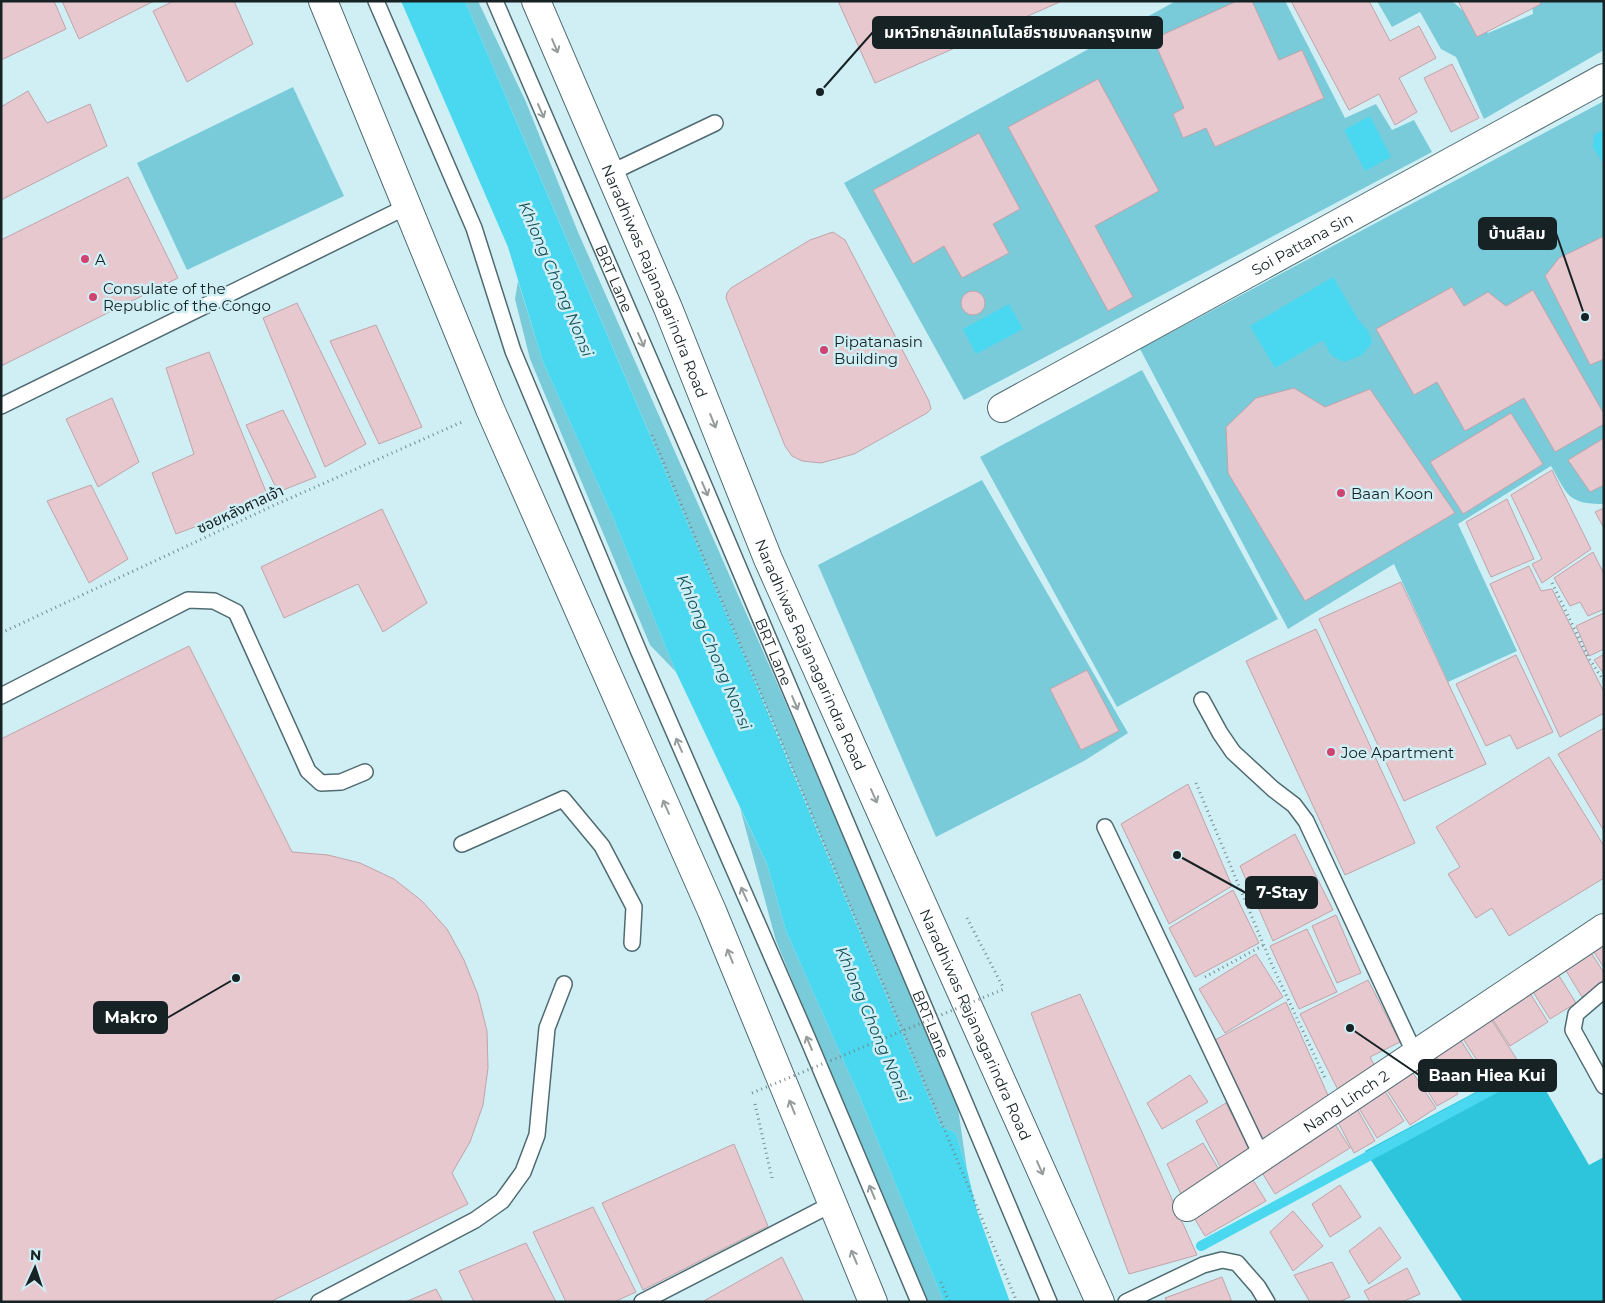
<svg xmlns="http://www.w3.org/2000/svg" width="1605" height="1303" font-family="Montserrat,'Noto Sans Thai',sans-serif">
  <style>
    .green { fill: #7acbda }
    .forest { fill: #2dc5dc }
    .water { fill: #49d8ef }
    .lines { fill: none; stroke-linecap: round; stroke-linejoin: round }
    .stream { stroke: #49d8ef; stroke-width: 10 }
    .building { fill: #e6c8ce; stroke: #c0a4a9 }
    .lane-casing { stroke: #4f6b71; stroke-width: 18 }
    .street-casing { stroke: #4f6b71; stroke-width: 30 }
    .primary-casing { stroke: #4f6b71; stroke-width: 30 }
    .path { stroke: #738a8e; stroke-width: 3; stroke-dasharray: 1 4; stroke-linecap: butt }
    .lane { stroke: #fff; stroke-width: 15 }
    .street { stroke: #fff; stroke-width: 28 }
    .primary { stroke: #fff; stroke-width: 28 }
    .path-bridge { stroke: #738a8e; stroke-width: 3; stroke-dasharray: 1 4; stroke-linecap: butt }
    .oneway { stroke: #969c9c }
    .poi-dot { fill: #d04371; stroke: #cfeff5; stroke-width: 2 }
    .labels { text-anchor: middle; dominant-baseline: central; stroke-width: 5; stroke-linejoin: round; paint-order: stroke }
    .street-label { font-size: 15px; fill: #162224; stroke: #cfeff5 }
    .poi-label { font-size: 15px; fill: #162224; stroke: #cfeff5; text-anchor: start }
    .water-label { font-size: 16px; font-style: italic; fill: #14505a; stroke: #cfeff5 }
    .leader { fill: none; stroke: #162224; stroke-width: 2 }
    .callout-dot { fill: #162224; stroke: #cfeff5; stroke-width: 2 }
    .callout { fill: #162224; stroke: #162224; stroke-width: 2 }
    .callout-label { font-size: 16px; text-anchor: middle; font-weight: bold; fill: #fff }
  </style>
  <rect width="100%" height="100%" fill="#cfeff5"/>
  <path class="green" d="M465,1H478L526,102L578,232L781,692L957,1101L967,1170L956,1133L941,1126L778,735Z
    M1176,1H1285L1345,118L1376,104L1392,130L1414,120L1432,152L964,400L844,183Z
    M1377,1H1452L1488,33L1533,14L1532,1H1604V50L1484,119L1456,57L1441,49L1420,12L1392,27Z
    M293,87L344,196L187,270L137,163Z
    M1604,101V504C1567,504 1568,495 1551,466L1458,524L1517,651L1448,682L1394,564L1288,629L1140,349Z
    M518,281L543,362L612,515L676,672L650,645L530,359L515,299Z
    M1142,370L1278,619L1117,707L980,457Z
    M982,480L1128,733L1084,761L936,837L818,565Z
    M740,808L767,864L786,931L861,1100L944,1302H925L776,941Z"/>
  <path class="forest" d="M1530,1063L1589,1165L1604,1157V1302H1463L1365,1151Z"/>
  <path class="water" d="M401,1H465L739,644L941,1126L956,1133L967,1170L977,1211L1010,1302H944L861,1100L786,931L767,864L676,672L612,515L543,362L508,247Z
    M1370,116L1391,157L1365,171L1344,130Z
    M1604,129V165L1593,147L1594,135Z
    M1333,277L1358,319L1369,332L1372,343L1362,355L1344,362L1331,355L1323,340L1275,368L1250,326Z
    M1009,304L1023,329L976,354L963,329Z"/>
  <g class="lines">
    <path class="stream" d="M1201,1246L1527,1071"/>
  </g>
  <path class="building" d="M1,1H54L66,29L1,60Z
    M62,1H154L79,39Z
    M174,1H234L253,44L187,82L153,11Z
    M838,1H1062L875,83Z
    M1237,1H1252L1279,60L1302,50L1324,98L1215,147L1206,128L1183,138L1173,114L1184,108L1153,39Z
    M1291,1H1369L1390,41L1419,26L1436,58L1399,78L1417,112L1395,125L1379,94L1349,110Z
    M1458,1H1540L1541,4L1477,37Z
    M1452,64L1479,118L1451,132L1424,78Z
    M1098,79L1159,191L1095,226L1133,297L1108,311L1008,127Z
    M28,91L47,123L90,104L107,146L1,200V107Z
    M979,133L1020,209L993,224L1009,253L962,278L944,246L913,264L873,190Z
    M128,177L178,278L1,366V240Z
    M833,232L845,240L929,401L931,409L927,413L854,454L821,463L802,461L792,456L785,446L726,298L727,293L731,288L810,240Z
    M1604,236V359L1590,365L1545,276L1559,258Z
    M1452,287L1464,306L1488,292L1506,306L1533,290L1604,414V424L1555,452L1524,398L1465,431L1437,382L1414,395L1376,329Z
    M961 303a12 12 0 1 1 24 0a12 12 0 1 1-24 0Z
    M297,303L366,444L325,467L263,318Z
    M376,325L422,427L379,444L330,341Z
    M209,352L269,499L176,534L152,473L194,454L166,368Z
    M1294,388L1325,407L1370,389L1455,513L1305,601L1228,473L1226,427L1256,398Z
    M112,398L139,462L98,487L66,419Z
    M283,410L316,477L278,492L246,425Z
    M1511,413L1543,464L1463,514L1430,462Z
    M1604,438V485L1590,492L1568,460Z
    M1552,470L1591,549L1542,583L1532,564L1542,559L1511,495Z
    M91,485L128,559L89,583L47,501Z
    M1507,499L1534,559L1491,577L1466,522Z
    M1604,508V528L1595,512Z
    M382,509L427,603L383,632L358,584L284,618L261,567Z
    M1593,552L1604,574V609L1588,616L1580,602L1570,606L1554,578Z
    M1529,566L1541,591L1552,589L1604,692V713L1560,737L1490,584Z
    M1401,582L1486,764L1404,801L1319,619Z
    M1604,613V649L1589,656L1576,626Z
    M1316,629L1415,843L1345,875L1246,661Z
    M189,646L292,852L328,855L360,863L394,879L422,901L447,929L464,960L478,995L487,1031L488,1068L483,1105L470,1142L452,1173L468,1204L270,1302H1V739Z
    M1604,654V674L1594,660Z
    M1516,655L1553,732L1517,749L1510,735L1486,746L1456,684Z
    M1087,670L1119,731L1081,750L1050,689Z
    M1604,728V831L1558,754Z
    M1549,757L1604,846V878L1509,936L1492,908L1476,918L1448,874L1460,867L1436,827Z
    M1188,784L1232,886L1169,924L1121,824Z
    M1295,834L1333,910L1273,941L1240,866Z
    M1233,890L1259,943L1195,977L1169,928Z
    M1336,915L1361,973L1337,983L1312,926Z
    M1307,929L1337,992L1299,1009L1270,946Z
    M1604,939V968L1591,947Z
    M1588,948L1604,973V983L1582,997L1562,964Z
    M1256,954L1283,997L1225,1033L1199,989Z
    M1556,971L1576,1003L1550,1019L1530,987Z
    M1368,980L1400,1042L1370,1057L1379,1074L1340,1094L1300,1014Z
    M1528,990L1548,1022L1510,1046L1489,1014Z
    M1080,994L1197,1255L1129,1274L1031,1013Z
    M1286,1002L1332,1104L1264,1146L1215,1040Z
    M1489,1016L1518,1061L1489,1079L1460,1034Z
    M1458,1036L1474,1061L1449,1076L1433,1051Z
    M1433,1052L1458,1094L1437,1106L1412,1065Z
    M1411,1070L1436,1108L1410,1125L1385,1087Z
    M1190,1075L1208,1102L1162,1129L1147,1103Z
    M1383,1088L1404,1121L1377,1138L1357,1105Z
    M1226,1103L1253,1157L1223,1172L1196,1121Z
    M1356,1107L1375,1141L1354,1153L1336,1118Z
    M1333,1121L1350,1148L1275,1194L1258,1166Z
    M1203,1143L1226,1181L1187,1207L1167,1164Z
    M734,1144L768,1226L643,1290L602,1203Z
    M1250,1175L1266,1201L1205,1236L1190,1211Z
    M1340,1185L1361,1217L1330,1237L1312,1204Z
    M593,1207L636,1292L614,1302H566L533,1232Z
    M1293,1211L1323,1246L1293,1271L1270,1232Z
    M1380,1227L1401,1258L1369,1284L1349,1251Z
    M526,1243L556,1302H474L459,1271Z
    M782,1257L804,1302H702Z
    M1332,1262L1350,1297L1339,1302H1310L1294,1275Z
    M1407,1268L1420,1294L1402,1302H1370L1364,1291Z
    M1222,1277L1232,1302H1167L1165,1298Z
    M436,1289L443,1302H405Z"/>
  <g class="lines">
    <defs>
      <g id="lane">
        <path d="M376,1L474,228L513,351L639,652L807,1037L919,1302"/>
        <path id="s1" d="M495,1L697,469L1049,1302"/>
        <path d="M610,173L715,123"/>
        <path d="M1,406L408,206"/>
        <path d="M1,696L188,600L214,601L236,612L308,771L321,783L341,782L365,772"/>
        <path d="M1202,700L1220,733L1233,752L1273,789L1294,805L1306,821L1415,1054"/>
        <path d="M1105,827L1262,1157"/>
        <path d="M462,844L563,799L602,846L634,907L632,943"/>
        <path d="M1604,990L1576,1014L1573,1030L1604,1086"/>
        <path d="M319,1302L475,1220L502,1201L523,1172L537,1135L547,1028L564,984"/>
        <path d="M642,1302L832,1204"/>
        <path d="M1126,1302L1203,1265L1222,1260L1237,1263L1258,1287L1267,1302"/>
      </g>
      <g id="street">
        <path id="s2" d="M1002,408L1604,78"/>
        <path id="s3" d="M1187,1207L1604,928"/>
      </g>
      <g id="primary">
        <path d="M323,1L490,409L712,911L873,1302"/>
        <path id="s4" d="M536,1L668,308L768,559L1100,1302"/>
      </g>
    </defs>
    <use href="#lane" class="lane-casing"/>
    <use href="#street" class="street-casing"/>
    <use href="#primary" class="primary-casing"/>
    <path class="path" d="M652,435L1017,1302
      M1552,583L1588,657L1604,681
      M1,633L268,508L462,422
      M1196,783L1272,965L1325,1078
      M967,918L1004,989
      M1205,977L1264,945
      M755,1104L772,1178
      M941,1282L949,1302"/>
    <use href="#lane" class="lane"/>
    <use href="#street" class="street"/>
    <use href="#primary" class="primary"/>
    <path class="path-bridge" d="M752,1093L1004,989"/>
  </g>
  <defs><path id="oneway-shaft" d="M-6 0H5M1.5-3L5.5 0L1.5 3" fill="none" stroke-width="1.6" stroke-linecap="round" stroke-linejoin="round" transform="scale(1.25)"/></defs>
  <g class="oneway">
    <use href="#oneway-shaft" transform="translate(555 46) rotate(67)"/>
    <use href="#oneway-shaft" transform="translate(541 111) rotate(66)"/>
    <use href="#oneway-shaft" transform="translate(641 340) rotate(66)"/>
    <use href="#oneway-shaft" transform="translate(713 421) rotate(68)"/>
    <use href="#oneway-shaft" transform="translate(705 489) rotate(67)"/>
    <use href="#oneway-shaft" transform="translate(795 703) rotate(67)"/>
    <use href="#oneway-shaft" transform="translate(679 745) rotate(-114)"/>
    <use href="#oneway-shaft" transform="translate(874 796) rotate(66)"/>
    <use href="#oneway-shaft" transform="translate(666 807) rotate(-114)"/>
    <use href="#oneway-shaft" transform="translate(744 894) rotate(-114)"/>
    <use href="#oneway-shaft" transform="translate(730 956) rotate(-112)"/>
    <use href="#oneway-shaft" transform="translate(809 1043) rotate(-113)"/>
    <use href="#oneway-shaft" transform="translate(792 1107) rotate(-112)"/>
    <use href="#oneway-shaft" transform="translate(1040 1168) rotate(66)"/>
    <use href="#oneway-shaft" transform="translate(872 1192) rotate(-113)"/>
    <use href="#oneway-shaft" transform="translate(854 1257) rotate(-113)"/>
  </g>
  <g class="poi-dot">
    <circle cx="85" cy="259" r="5"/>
    <circle cx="93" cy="297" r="5"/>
    <circle cx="824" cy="350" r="5"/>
    <circle cx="1341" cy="493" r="5"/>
    <circle cx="1331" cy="752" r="5"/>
  </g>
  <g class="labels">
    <g class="street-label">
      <text stroke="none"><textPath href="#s2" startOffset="342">Soi Pattana Sin</textPath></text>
      <text stroke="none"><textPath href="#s1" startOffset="302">BRT Lane</textPath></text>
      <text stroke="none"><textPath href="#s4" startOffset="304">Naradhiwas Rajanagarindra Road</textPath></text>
      <text transform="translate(240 509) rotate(-25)">ซอยหลังศาลเจ้า</text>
      <text stroke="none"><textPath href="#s1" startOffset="708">BRT Lane</textPath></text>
      <text stroke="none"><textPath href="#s4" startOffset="709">Naradhiwas Rajanagarindra Road</textPath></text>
      <text stroke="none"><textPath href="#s1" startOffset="1112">BRT Lane</textPath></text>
      <text stroke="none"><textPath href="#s4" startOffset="1114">Naradhiwas Rajanagarindra Road</textPath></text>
      <text stroke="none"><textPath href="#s3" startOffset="191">Nang Linch 2</textPath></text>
    </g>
    <g class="poi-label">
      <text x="95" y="259">A</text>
      <text x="103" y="288">Consulate of the<tspan x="103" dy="17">Republic of the Congo</tspan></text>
      <text x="834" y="341">Pipatanasin<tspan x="834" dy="17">Building</tspan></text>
      <text x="1351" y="493">Baan Koon</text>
      <text x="1341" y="752">Joe Apartment</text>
    </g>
    <g class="water-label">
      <text transform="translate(556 279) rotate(67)">Khlong Chong Nonsi</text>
      <text transform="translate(714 652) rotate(67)">Khlong Chong Nonsi</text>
      <text transform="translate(873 1024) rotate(67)">Khlong Chong Nonsi</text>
    </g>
  </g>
  <path class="leader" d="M820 92L873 32M1585 317L1556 233M1177 855L1246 893M236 978L167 1018M1350 1028L1419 1075"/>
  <g class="callout-dot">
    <circle cx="820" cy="92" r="5"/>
    <circle cx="1585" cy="317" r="5"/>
    <circle cx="1177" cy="855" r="5"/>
    <circle cx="236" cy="978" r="5"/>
    <circle cx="1350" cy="1028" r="5"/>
  </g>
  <g class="callout">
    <rect x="873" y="17" width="289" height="31" rx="5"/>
    <rect x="1479" y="218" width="77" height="31" rx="5"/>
    <rect x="1246" y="877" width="71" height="31" rx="5"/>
    <rect x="94" y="1002" width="73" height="31" rx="5"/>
    <rect x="1419" y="1060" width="137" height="31" rx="5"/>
  </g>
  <g class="callout-label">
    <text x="1018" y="38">มหาวิทยาลัยเทคโนโลยีราชมงคลกรุงเทพ</text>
    <text x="1517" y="239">บ้านสีลม</text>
    <text x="1282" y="898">7-Stay</text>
    <text x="131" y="1023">Makro</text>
    <text x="1487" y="1081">Baan Hiea Kui</text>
  </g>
  <rect width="1605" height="1303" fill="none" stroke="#162224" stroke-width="5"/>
  <g transform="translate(35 1268) rotate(3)" stroke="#cfeff5" stroke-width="4" paint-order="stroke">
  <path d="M0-4L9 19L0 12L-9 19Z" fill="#162224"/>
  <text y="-8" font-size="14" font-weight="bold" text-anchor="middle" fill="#162224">N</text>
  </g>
</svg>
